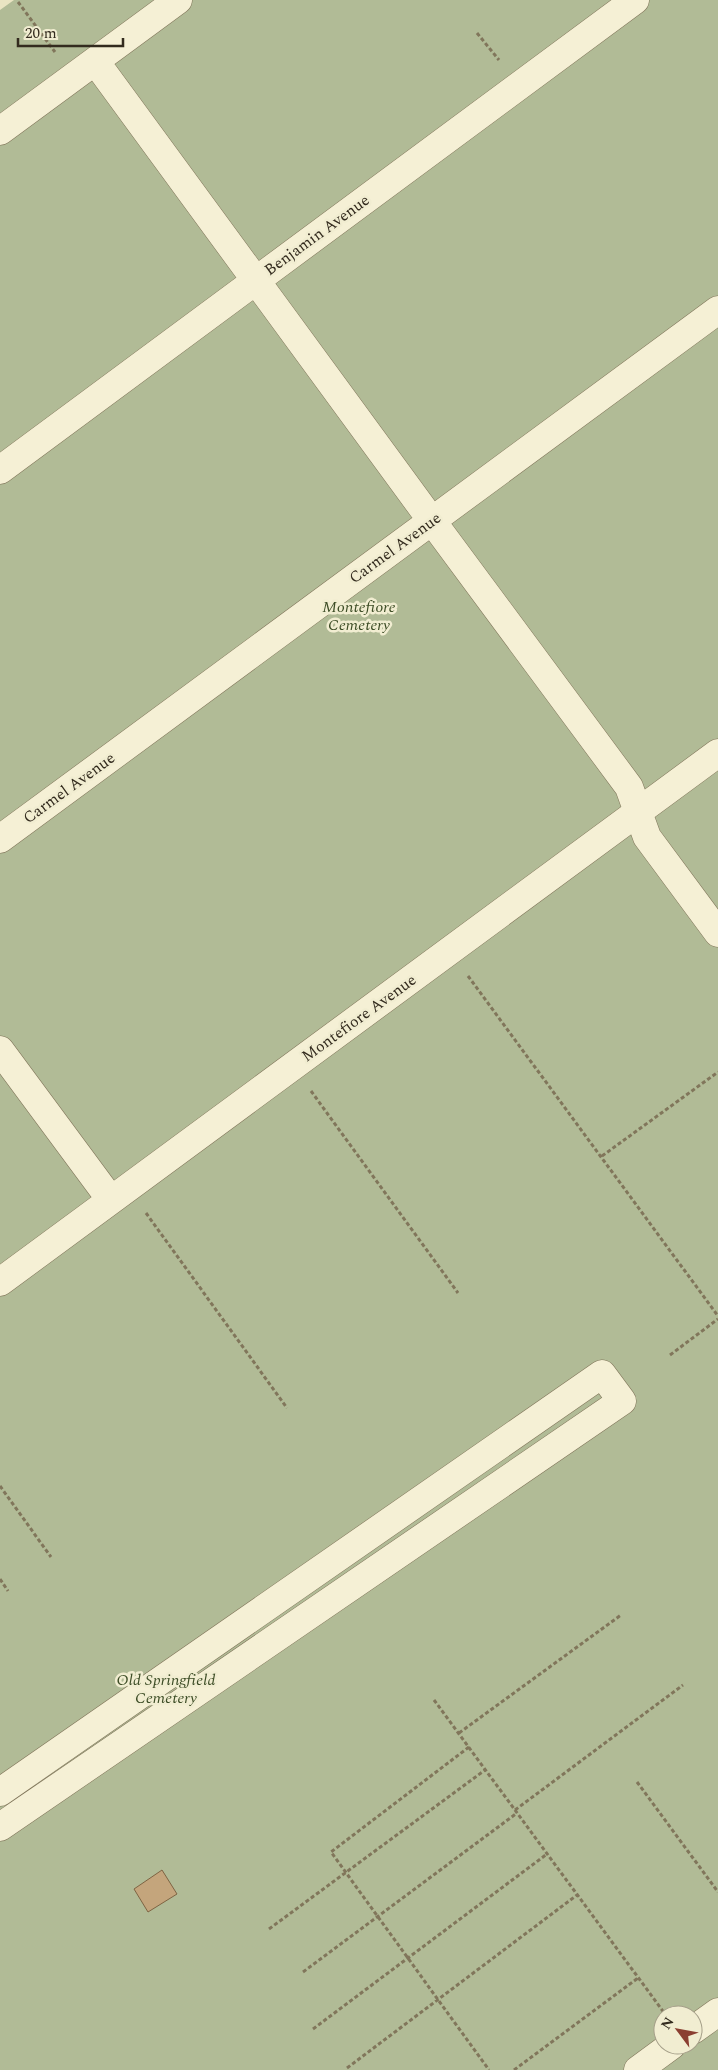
<svg xmlns="http://www.w3.org/2000/svg" width="718" height="2070" font-family="Spectral,serif">
  <style>
    .cemetery { fill: #b1bb96; fill-rule: evenodd }
    .building { fill: #c4a57c; stroke: #7e6443 }
    .lines { fill: none; stroke-linecap: round; stroke-linejoin: round }
    .minor-casing { stroke: #81765b; stroke-width: 29 }
    .path { stroke: #81765b; stroke-width: 3; stroke-dasharray: 4 2.5; stroke-linecap: butt }
    .minor { stroke: #f5f0d5; stroke-width: 28 }
    .labels { text-anchor: middle; dominant-baseline: central; stroke-width: 5; stroke-linejoin: round; paint-order: stroke }
    .street-label { font-size: 16px; fill: #332b1e; stroke: #f1edd1 }
    .park-label { font-size: 16px; font-style: italic; fill: #3d4d26; stroke: #f1edd1 }
  </style>
  <rect width="100%" height="100%" fill="#e9e4c2"/>
  <path class="cemetery" d="M14,0H718V2070H0V10ZM663,2015H693V2045H663Z"/>
  <path class="building" d="M162,1870L177,1894L148,1912L134,1889Z"/>
  <g class="lines">
    <defs>
      <path id="minor" d="M95,61L432,521L629,787L647,837L718,933
        M0,131L178,0
        M0,470L635,0
        M0,839L718,310
        M0,1050L111,1200
        M0,1282L718,753
        M0,1792L602,1374L622,1401L0,1827
        M693,2030L718,2012
        M638,2070L672,2045"/>
    </defs>
    <use href="#minor" class="minor-casing"/>
    <path class="path" d="M18,2L55,52
      M477,33L499,60
      M468,976L718,1316
      M311,1091L458,1293
      M602,1156L718,1072
      M146,1213L287,1408
      M670,1355L718,1319
      M0,1486L51,1557
      M0,1579L8,1591
      M434,1700L665,2014
      M459,1733L621,1615
      M469,1747L331,1852L489,2070
      M637,1782L718,1892
      M515,1810L683,1685
      M269,1929L485,1770
      M303,1972L517,1813
      M313,2029L547,1854
      M347,2068L577,1895
      M514,2070L638,1978"/>
    <use href="#minor" class="minor"/>
  </g>
  <g class="labels">
    <g class="street-label">
      <text transform="translate(317 235) rotate(-36)">Benjamin Avenue</text>
      <text transform="translate(395 548) rotate(-36)">Carmel Avenue</text>
      <text transform="translate(69 788) rotate(-36)">Carmel Avenue</text>
      <text transform="translate(359 1018) rotate(-36)">Montefiore Avenue</text>
    </g>
    <g class="park-label">
      <text x="359" y="607">Montefiore<tspan x="359" dy="18">Cemetery</tspan></text>
      <text x="166" y="1680">Old Springfield<tspan x="166" dy="18">Cemetery</tspan></text>
    </g>
  </g>
  <g transform="translate(678 2030) rotate(302)"><circle r="24" fill="#f1edd1" stroke="#a59f89"/>
  <path d="M0-4L9 19L0 12L-9 19Z" fill="#8b3f31"/>
  <text y="-8" font-size="14" font-weight="bold" text-anchor="middle" fill="#332b1e">N</text>
  </g>
  <path d="M18 38v8h105v-8" fill="none" stroke="#332b1e" stroke-width="2.5"/>
  <text x="25" y="38" font-size="15" fill="#332b1e" stroke="#f1edd1" stroke-width="4" paint-order="stroke">20 m</text>
</svg>
